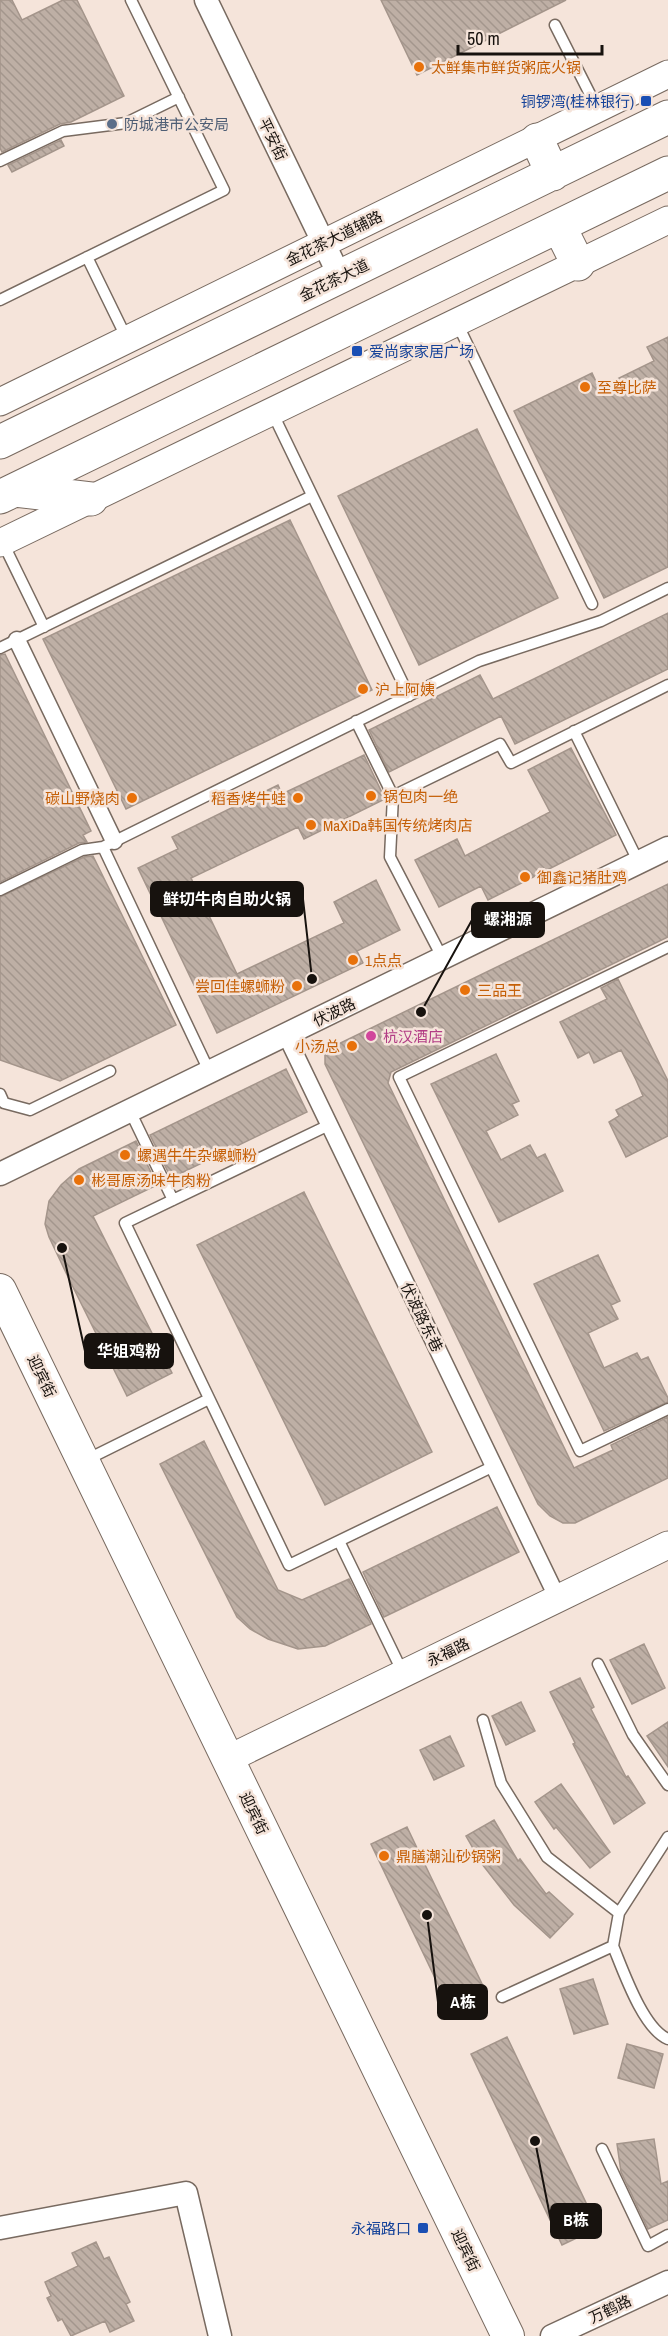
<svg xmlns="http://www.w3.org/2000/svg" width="668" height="2336" font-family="'Archivo Narrow','Noto Sans SC',sans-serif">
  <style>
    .building { fill: url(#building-back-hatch); stroke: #a4958b; stroke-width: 1.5 }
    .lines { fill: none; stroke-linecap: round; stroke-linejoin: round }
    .service-casing { stroke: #786a60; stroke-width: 13 }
    .pedestrian-casing { stroke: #786a60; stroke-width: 19 }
    .minor-casing { stroke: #786a60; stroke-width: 25 }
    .tertiary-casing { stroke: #786a60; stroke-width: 29 }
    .secondary-casing { stroke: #786a60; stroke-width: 34 }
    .primary-casing { stroke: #786a60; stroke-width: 35 }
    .service { stroke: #fff; stroke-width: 10 }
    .pedestrian { stroke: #fff; stroke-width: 16 }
    .minor { stroke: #fff; stroke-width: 22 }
    .tertiary { stroke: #fff; stroke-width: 27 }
    .secondary { stroke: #fff; stroke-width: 32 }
    .primary { stroke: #fff; stroke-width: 33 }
    .food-dot { fill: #e8710a; stroke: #f5e4da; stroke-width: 2 }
    .transit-dot { fill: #1a4fb4; stroke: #f5e4da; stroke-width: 2 }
    .service-dot { fill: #5c6f8a; stroke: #f5e4da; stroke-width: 2 }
    .hotel-dot { fill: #d1479c; stroke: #f5e4da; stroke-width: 2 }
    .labels { text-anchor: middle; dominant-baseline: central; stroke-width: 5; stroke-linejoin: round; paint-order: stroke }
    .food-label { font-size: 15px; fill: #c56008; stroke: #f5e4da; text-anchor: start }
    .transit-label { font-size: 15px; fill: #164399; stroke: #f5e4da; text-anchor: end }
    .service-label { font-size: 15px; fill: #4e5e75; stroke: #f5e4da; text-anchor: start }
    .street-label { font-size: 15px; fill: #17120e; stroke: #f5e4da }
    .hotel-label { font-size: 15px; fill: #b23c85; stroke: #f5e4da; text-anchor: start }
    .leader { fill: none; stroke: #17120e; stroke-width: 2 }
    .callout-dot { fill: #17120e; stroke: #f5e4da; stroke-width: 2 }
    .callout { fill: #17120e; stroke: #17120e; stroke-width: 2 }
    .callout-label { font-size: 16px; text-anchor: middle; font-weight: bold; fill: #fff }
  </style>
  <defs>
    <pattern id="building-back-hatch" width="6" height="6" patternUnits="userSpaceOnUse" patternTransform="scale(1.5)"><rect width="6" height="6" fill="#beafa5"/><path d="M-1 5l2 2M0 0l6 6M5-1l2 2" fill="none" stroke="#a3968d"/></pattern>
  </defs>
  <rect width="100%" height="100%" fill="#f5e4da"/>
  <path class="building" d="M0,0H12L22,20L63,0H77L124,96L71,122L60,124L2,152L0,148Z
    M381,0H566L417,75Z
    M61,140L64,146L12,172L8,165Z
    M668,337V567L604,598L514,411L592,373L599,388L654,361L647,347Z
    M477,429L558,598L419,665L338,496Z
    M290,520L372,690L126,809L43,639Z
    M668,613V669L515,744L501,716L389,772L369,730L480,675L493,699Z
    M5,654L91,831L83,835L87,842L79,843L0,882V655Z
    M571,748L616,835L488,900L481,886L439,907L415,860L457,839L465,856L550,812L528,770Z
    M364,755L385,799L304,839L298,827L191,878L237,974L344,923L334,902L376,880L400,930L357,951L363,963L217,1033L138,868L178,849L172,837L278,785L282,794Z
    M93,856L176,1025L60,1081L0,1060V897L84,857Z
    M668,884V937L391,1072L388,1083L574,1468L613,1450L611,1445L668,1417V1478L575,1523H563L550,1516L538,1504L325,1064V1055L332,1047Z
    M618,979L668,1081V1136L626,1157L609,1122L619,1116L616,1110L643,1096L636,1080L621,1050L594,1063L589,1052L578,1058L560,1022L607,999L601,988Z
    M496,1054L519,1101L512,1104L518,1115L486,1131L501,1160L530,1145L537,1158L545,1154L563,1191L499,1222L431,1084Z
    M286,1069L307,1112L171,1178L150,1135Z
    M136,1141L157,1185L93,1216L172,1373L127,1396L69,1279L49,1237L45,1224L49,1201L61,1185L79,1169Z
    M304,1192L432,1452L325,1505L197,1245Z
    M598,1255L620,1301L611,1305L618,1319L588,1333L604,1368L637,1353L641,1360L648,1357L668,1398V1402L604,1431L534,1284Z
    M204,1441L278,1590L302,1600L349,1579L371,1624L325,1646L298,1649L268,1639L250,1629L237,1617L160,1464Z
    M497,1507L519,1552L384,1617L363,1572Z
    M644,1644L665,1688L632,1704L610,1660Z
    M580,1678L594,1707L591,1709L626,1777L628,1776L645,1803L614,1824L573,1744L575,1743L550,1692Z
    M521,1702L535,1731L506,1745L492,1716Z
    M668,1722V1767L647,1736Z
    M450,1736L464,1766L434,1780L420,1750Z
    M561,1784L610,1852L590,1868L556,1827L554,1829L535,1802Z
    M494,1820L518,1861L520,1859L546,1894L549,1892L573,1914L550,1938L514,1905L482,1864L466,1836Z
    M407,1827L483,1986L447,2003L371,1844Z
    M593,1979L608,2024L574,2034L560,1989Z
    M507,2037L598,2228L562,2245L471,2054Z
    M627,2044L663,2054L654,2088L618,2078Z
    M654,2139L661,2184L668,2181V2220L648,2229L621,2172L617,2144Z
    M96,2242L104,2259L109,2257L130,2302L126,2304L134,2321L110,2332L105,2321L71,2336L62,2319L58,2321L47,2298L51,2296L45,2282L78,2266L72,2253Z"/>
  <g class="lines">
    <defs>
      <path id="service" d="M555,25L597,108
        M0,161L63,131L126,123L179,97
        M87,257L127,339
        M0,300L224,190L131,0
        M457,323L592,604
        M272,412L409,696
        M3,543L44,627
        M0,648L312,496
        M356,721L393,796L390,857L443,959
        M574,731L639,863
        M393,796L500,744L511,763L668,685
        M103,847L210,1073
        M0,890L82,850L103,847L479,661L601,621L668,588
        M668,947L399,1077L580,1451L668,1409
        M0,1094L4,1103L30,1110L110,1071
        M130,1111L173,1200
        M329,1125L125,1223L289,1565L494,1466
        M86,1460L209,1399
        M339,1541L403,1673
        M598,1664L633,1735L668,1785
        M483,1720L501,1783L547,1857L619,1913
        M613,1946C623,1970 643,2029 668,2039
        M502,1997L613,1946L619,1913L668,1837
        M602,2149L648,2246L668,2235"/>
      <path id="pedestrian" d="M17,640L114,841
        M286,1035L558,1599"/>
      <path id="minor" d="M206,0L340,277
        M0,1174L668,848
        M0,2228L186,2193L220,2336
        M552,2336L668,2282"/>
      <path id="tertiary" d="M0,402L668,74
        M0,543L668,220
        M228,1759L668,1545"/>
      <path id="secondary" d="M0,1290L508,2336"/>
      <path id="primary" d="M537,140L553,174
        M559,226L578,264
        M0,442L668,117
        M15,490L91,499
        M0,497L668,173"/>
    </defs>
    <use href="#service" class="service-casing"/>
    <use href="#pedestrian" class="pedestrian-casing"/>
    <use href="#minor" class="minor-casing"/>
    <use href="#tertiary" class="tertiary-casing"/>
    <use href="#secondary" class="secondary-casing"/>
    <use href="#primary" class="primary-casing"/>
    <use href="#service" class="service"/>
    <use href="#pedestrian" class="pedestrian"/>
    <use href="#minor" class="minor"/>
    <use href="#tertiary" class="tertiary"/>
    <use href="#secondary" class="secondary"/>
    <use href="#primary" class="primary"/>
  </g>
  <g class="food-dot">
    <circle cx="419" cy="67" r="6"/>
    <circle cx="585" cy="387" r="6"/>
    <circle cx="363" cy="689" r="6"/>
    <circle cx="371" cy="796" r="6"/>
    <circle cx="132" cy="798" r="6"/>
    <circle cx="298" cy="798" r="6"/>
    <circle cx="311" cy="825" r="6"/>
    <circle cx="525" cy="877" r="6"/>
    <circle cx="353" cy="960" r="6"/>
    <circle cx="297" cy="986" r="6"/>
    <circle cx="465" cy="990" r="6"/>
    <circle cx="352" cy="1046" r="6"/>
    <circle cx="125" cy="1155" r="6"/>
    <circle cx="79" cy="1180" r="6"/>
    <circle cx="384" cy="1856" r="6"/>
  </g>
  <g class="transit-dot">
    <rect x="640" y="95" width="12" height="12" rx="3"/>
    <rect x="351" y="345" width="12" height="12" rx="3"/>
    <rect x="417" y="2222" width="12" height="12" rx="3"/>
  </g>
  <circle class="service-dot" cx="112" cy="124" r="6"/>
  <circle class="hotel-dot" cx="371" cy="1036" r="6"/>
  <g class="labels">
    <g class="food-label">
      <text x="431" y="67">太鲜集市鲜货粥底火锅</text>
      <text x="597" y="387">至尊比萨</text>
      <text x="375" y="689">沪上阿姨</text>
      <text x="383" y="796">锅包肉一绝</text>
      <text x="120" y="798" text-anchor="end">碳山野烧肉</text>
      <text x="286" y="798" text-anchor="end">稻香烤牛蛙</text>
      <text x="323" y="825">MaXiDa韩国传统烤肉店</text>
      <text x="537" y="877">御鑫记猪肚鸡</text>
      <text x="365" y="960">1点点</text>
      <text x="285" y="986" text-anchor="end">尝回佳螺蛳粉</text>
      <text x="477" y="990">三品王</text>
      <text x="340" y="1046" text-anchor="end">小汤总</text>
      <text x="137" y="1155">螺遇牛牛杂螺蛳粉</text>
      <text x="91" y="1180">彬哥原汤味牛肉粉</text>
      <text x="396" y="1856">鼎膳潮汕砂锅粥</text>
    </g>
    <g class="transit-label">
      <text x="634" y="101">铜锣湾(桂林银行)</text>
      <text x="369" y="351" text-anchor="start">爱尚家家居广场</text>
      <text x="411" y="2228">永福路口</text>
    </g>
    <g class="service-label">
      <text x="124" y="124">防城港市公安局</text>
    </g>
    <g class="street-label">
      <text transform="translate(273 139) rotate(64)">平安街</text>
      <text transform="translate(334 238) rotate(-26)">金花茶大道辅路</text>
      <text transform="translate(334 280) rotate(-26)">金花茶大道</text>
      <text transform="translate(334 1012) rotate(-26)">伏波路</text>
      <text transform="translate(422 1317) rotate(64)">伏波路东巷</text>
      <text transform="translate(42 1376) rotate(64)">迎宾街</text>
      <text transform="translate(448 1652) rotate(-26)">永福路</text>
      <text transform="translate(254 1813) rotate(64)">迎宾街</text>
      <text transform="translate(466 2250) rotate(64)">迎宾街</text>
      <text transform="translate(610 2309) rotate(-25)">万鹤路</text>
    </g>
    <g class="hotel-label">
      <text x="383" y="1036">杭汉酒店</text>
    </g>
  </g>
  <path class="leader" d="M312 979L303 899M421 1012L472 920M62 1248L85 1351M427 1915L438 2002M535 2141L551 2221"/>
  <g class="callout-dot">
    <circle cx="312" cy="979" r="6"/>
    <circle cx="421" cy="1012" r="6"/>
    <circle cx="62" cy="1248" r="6"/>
    <circle cx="427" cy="1915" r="6"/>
    <circle cx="535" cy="2141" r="6"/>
  </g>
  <g class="callout">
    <rect x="151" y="882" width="152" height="34" rx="6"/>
    <rect x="472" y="903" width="72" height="34" rx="6"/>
    <rect x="85" y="1334" width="88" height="34" rx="6"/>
    <rect x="438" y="1985" width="49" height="34" rx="6"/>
    <rect x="551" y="2204" width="50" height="34" rx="6"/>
  </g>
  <g class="callout-label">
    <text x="227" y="905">鲜切牛肉自助火锅</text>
    <text x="508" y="925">螺湘源</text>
    <text x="129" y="1357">华姐鸡粉</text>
    <text x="463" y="2008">A栋</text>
    <text x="576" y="2226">B栋</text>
  </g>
  <path d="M458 45v9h144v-9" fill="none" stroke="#17120e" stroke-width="3"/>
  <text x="467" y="45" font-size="18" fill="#17120e" stroke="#f5e4da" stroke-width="4.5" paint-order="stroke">50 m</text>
</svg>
